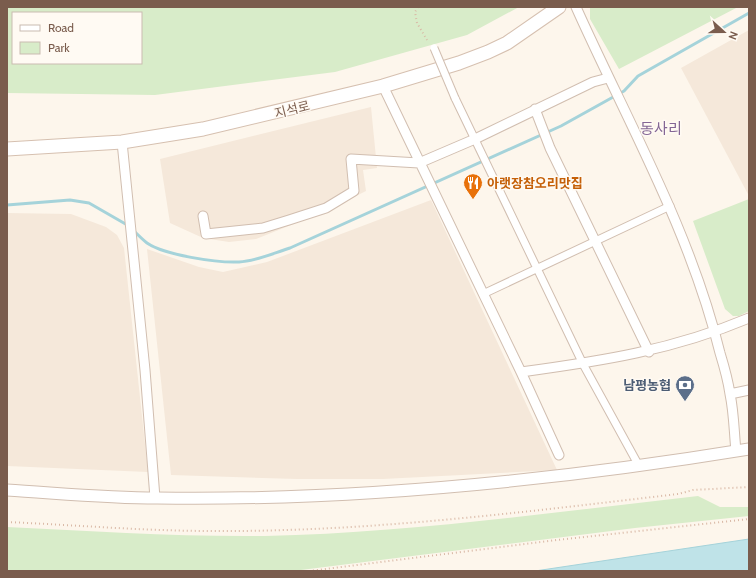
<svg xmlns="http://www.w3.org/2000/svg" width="756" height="578" font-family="Cabin,'Noto Sans KR',sans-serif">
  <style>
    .residential { fill: #f5e8da }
    .green { fill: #d8ecc9; fill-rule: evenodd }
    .water { fill: #bfe3e8; stroke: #a5d3da }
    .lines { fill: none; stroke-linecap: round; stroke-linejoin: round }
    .stream { stroke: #a5d3da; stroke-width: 3 }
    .pedestrian-casing { stroke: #d1beb0; stroke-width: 9 }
    .minor-casing { stroke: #d1beb0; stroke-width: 11 }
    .tertiary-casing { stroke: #d1beb0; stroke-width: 13 }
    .secondary-casing { stroke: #d6c0b0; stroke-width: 15 }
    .path { stroke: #d9b8a5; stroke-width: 2; stroke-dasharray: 1 3; stroke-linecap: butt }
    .pedestrian { stroke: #fff; stroke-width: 7 }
    .minor { stroke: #fff; stroke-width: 9 }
    .tertiary { stroke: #fff; stroke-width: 11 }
    .secondary { stroke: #fff; stroke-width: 13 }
    .pedestrian-bridge-casing { stroke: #d1beb0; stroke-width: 9; stroke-linecap: butt }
    .pedestrian-bridge { stroke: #fff; stroke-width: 7 }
    .labels { text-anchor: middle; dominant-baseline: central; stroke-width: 3; stroke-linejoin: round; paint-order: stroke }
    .street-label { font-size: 13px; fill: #7a5c4d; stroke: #fffaf3 }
    .food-label { font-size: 13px; font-weight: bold; fill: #c56008; stroke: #fffaf3; text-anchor: start }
    .service-label { font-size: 13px; font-weight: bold; fill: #4e5e75; stroke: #fffaf3; text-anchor: end }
    .quarter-label { font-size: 15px; fill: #846695; stroke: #fffaf3 }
  </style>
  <rect width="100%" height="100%" fill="#fdf6ec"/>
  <path class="residential" d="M749,30V196L681,68Z
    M371,107L377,168L363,170L366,191L326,211L256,239L229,242L203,238L170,223L160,159Z
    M431,200L557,470L383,479H297L171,475L147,249L199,267L223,272L267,262Z
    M7,213L71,214L106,227L117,235L124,248L148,472L7,466Z"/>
  <path class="green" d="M7,7H519L467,35L335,72L155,95L7,93ZM13,13H141V63H13Z
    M590,7H738L619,69L590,19Z
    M749,199V311L739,316H733L725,309L693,221Z
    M698,496L720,507H749V516L635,528L293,571H7V527C93,531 179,537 265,536C410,533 554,512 698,496Z"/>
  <path class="water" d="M749,539V571H535Z"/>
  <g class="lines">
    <path class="stream" d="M7,205L70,200L89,203L129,226
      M133,230C137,234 142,239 147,243C164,255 217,263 239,262C257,261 274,253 290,248L561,126L624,91L638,76L749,13"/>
    <defs>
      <path id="pedestrian" d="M455,98L583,364L639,466
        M483,294L670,206"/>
      <path id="minor" d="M576,7C627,121 690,230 720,353C724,366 728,380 730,394C734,413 734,432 736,451
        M383,86L521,372L559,455
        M535,109L550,148L649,352
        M122,142L145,370L155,498
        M203,216L206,234L263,228L289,220L326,208L354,191L351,159L419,163L475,139L593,82L608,78
        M521,372C602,361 673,350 749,318
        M730,394L749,390"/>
      <path id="tertiary" d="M7,490C57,493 107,498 157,498C355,501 553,481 749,449"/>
      <path id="secondary" d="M7,149L122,142L203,129L383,86L459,63L488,52L507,43L559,7"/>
    </defs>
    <use href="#pedestrian" class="pedestrian-casing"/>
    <use href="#minor" class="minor-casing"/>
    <use href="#tertiary" class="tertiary-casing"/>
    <use href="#secondary" class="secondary-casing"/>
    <path class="path" d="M418,7L415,12L417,23L427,40
      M7,522C76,525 144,531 213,531C369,532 524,512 678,494L693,490L749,487
      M309,571L557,540L749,519"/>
    <use href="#pedestrian" class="pedestrian"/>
    <use href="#minor" class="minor"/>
    <use href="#tertiary" class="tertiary"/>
    <use href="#secondary" class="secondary"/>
    <defs>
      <path id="pedestrian-bridge" d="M434,48L455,98"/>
    </defs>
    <use href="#pedestrian-bridge" class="pedestrian-bridge-casing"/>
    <use href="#pedestrian-bridge" class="pedestrian-bridge"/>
  </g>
  <defs>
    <symbol id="restaurant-pin" viewBox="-11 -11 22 30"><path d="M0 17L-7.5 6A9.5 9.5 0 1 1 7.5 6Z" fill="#e8710a" stroke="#fffaf3"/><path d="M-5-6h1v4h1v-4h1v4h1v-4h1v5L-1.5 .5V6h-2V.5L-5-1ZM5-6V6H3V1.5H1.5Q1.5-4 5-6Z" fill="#fff"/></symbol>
    <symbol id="bank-pin" viewBox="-11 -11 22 30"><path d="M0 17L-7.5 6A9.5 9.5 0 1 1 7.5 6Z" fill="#5c6f8a" stroke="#fffaf3"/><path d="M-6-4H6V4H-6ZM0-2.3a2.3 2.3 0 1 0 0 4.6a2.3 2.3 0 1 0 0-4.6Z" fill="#fff"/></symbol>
  </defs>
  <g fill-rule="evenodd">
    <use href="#restaurant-pin" x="462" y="172" width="22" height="30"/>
    <use href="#bank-pin" x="674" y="374" width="22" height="30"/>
  </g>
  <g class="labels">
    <g class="street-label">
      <text transform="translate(292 109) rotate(-14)">지석로</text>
    </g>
    <g class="food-label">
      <text x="487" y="183">아랫장참오리맛집</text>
    </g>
    <g class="service-label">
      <text x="671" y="385">남평농협</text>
    </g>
    <g class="quarter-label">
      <text x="661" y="129">동사리</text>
    </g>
  </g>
  <rect width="756" height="578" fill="none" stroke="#7a5c4d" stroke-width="16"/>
  <rect x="12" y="12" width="130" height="52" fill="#fffaf3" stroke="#cabbb1"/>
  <rect x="20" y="25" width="20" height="6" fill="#ffffff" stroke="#cabbb1"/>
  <text x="48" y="32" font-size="12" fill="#7a5c4d">Road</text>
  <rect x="20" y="42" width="20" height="12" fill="#d8ecc9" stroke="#cabbb1"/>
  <text x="48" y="52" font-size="12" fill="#7a5c4d">Park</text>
  <g transform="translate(724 32) rotate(111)" stroke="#fffaf3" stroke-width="3" paint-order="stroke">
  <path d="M0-3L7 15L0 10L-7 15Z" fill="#7a5c4d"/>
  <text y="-6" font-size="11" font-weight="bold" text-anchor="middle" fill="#7a5c4d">N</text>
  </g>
</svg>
